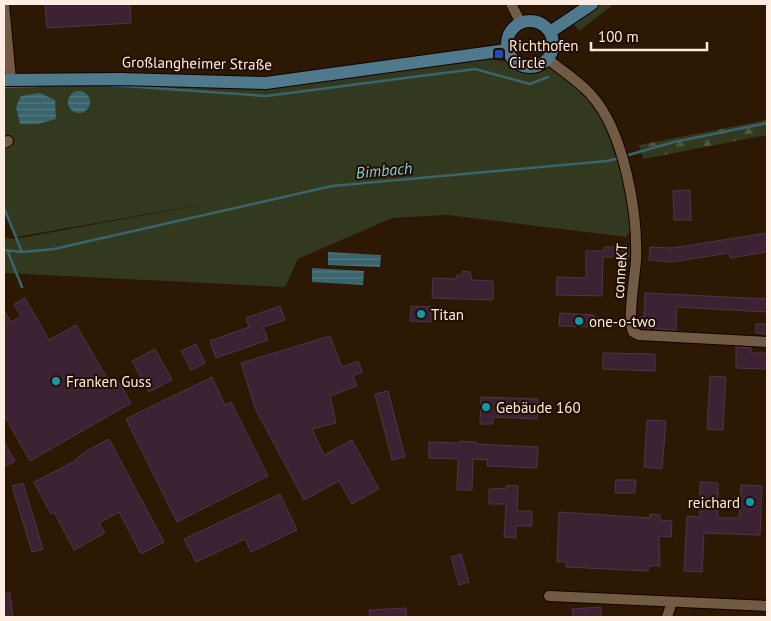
<svg xmlns="http://www.w3.org/2000/svg" width="771" height="621" font-family="'PT Sans',sans-serif">
  <style>
    .green { fill: #32391e }
    .forest { fill: url(#forest-firs) }
    .water { fill: url(#water-rules) }
    .lines { fill: none; stroke-linecap: round; stroke-linejoin: round }
    .stream { stroke: #39646c; stroke-width: 2.5 }
    .building { fill: #3d2233; stroke: #503546 }
    .minor-casing { stroke: #130300; stroke-width: 12 }
    .major-casing { stroke: #130300; stroke-width: 14 }
    .minor { stroke: #725a43; stroke-width: 10 }
    .major { stroke: #4f798c; stroke-width: 12 }
    .transit-dot { fill: #1a4fb4; stroke: #220f00; stroke-width: 2 }
    .culture-dot { fill: #0f9aa8; stroke: #220f00; stroke-width: 2 }
    .labels { text-anchor: middle; dominant-baseline: central; stroke-width: 4; stroke-linejoin: round; paint-order: stroke }
    .poi-label { font-size: 15px; fill: #fcede0; stroke: #220f00; text-anchor: start }
    .street-label { font-size: 15px; fill: #fcede0; stroke: #220f00 }
    .water-label { font-size: 16px; font-style: italic; fill: #80cfdd; stroke: #220f00 }
  </style>
  <defs>
    <pattern id="forest-firs" width="22" height="20" patternUnits="userSpaceOnUse" patternTransform="scale(1.25)"><rect width="22" height="20" fill="#32391e"/><path d="M5 1l3.5 6h-7zM16 11l3.5 6h-7z" fill="#51563e"/></pattern>
    <pattern id="water-rules" width="6" height="5" patternUnits="userSpaceOnUse" patternTransform="scale(1.25)"><rect width="6" height="5" fill="#39646c"/><path d="M0 2.5h6" fill="none" stroke="#577a81"/></pattern>
  </defs>
  <rect width="100%" height="100%" fill="#2c1803"/>
  <path class="green" d="M590,4H614L579,31L570,19Z
    M476,57L509,62L528,72L551,62L602,115L628,195L630,232L626,237L447,215L392,218L298,259L285,287L4,273V238L15,239L216,202L16,237L4,208V84L265,86Z"/>
  <path class="forest" d="M767,120V135L643,159L639,145Z"/>
  <path class="water" d="M68 102a11 11 0 1 1 22 0a11 11 0 1 1-22 0Z
    M40,93L55,100L56,119L38,124H20L16,107L21,96Z
    M328,252L381,255L380,267L328,265Z
    M312,268L364,271L363,285L312,282Z"/>
  <g class="lines">
    <path class="stream" d="M110,85L266,96L475,69L530,84L548,77
      M4,87L37,86
      M625,156L674,142L767,123
      M4,208L22,252
      M4,250L22,252L54,249L332,186L607,161L620,158
      M8,252L22,287"/>
  </g>
  <path class="building" d="M45,4H130L131,23L47,28Z
    M690,190L691,220H674L673,191Z
    M767,233V252L730,258L729,253L672,262L649,260L650,247L672,248Z
    M604,247H629V257H603L602,296L556,295L557,277L586,278V251H604Z
    M462,271L470,272L472,280L493,281V300L432,298L433,278L456,279L457,275H462Z
    M645,293L767,299V312L677,307L676,330L641,328L640,317H644Z
    M25,298L49,340L76,325L110,383L117,379L131,403L30,461L4,415V310L11,322L21,316L14,304Z
    M280,306L285,320L263,327L268,340L216,358L210,341L249,327L246,318Z
    M411,306L431,307V322L410,321Z
    M560,313L594,315V318H600L599,324H593V327L559,326Z
    M756,324H767V334L756,333Z
    M330,336L342,367L358,361L362,372L353,376L357,386L330,396L336,423L312,429L324,455L352,440L379,489L352,504L339,481L304,500L255,408L241,363Z
    M196,344L205,363L191,370L181,351Z
    M736,347L751,348V353H767V369L736,368Z
    M155,349L172,380L149,392L132,361Z
    M603,353L655,354V371L603,369Z
    M710,376L726,377L723,430L707,429Z
    M212,377L225,405L231,402L268,476L177,522L126,419Z
    M388,391L405,457L392,460L375,394Z
    M481,397L538,399L537,419L493,417V424H480Z
    M647,420L666,421L662,469L644,467Z
    M109,439L164,542L141,554L119,512L99,523L105,533L74,550L54,512L51,514L34,482L73,462L86,451Z
    M460,441L476,442V444L538,447L537,468L487,466L488,460L473,459L472,490H457L458,459L429,458V442L460,443Z
    M4,442L15,461L4,467Z
    M616,480H636L635,493H615Z
    M700,482L718,483V518H739L741,485L762,486L760,535L704,533L702,572L684,571L687,516L700,517Z
    M23,483L43,549L32,552L12,486Z
    M507,485L518,486L517,511H532V526H516V538L504,537L506,504H489V489L507,488Z
    M280,494L297,530L251,552L245,539L196,562L184,539Z
    M559,512L650,518V514L660,515V520L672,521L671,537L659,536L660,566H649L648,571L566,567V562H557Z
    M461,554L469,582L459,585L451,557Z
    M10,593L13,617H4V594Z
    M601,607V617H573L572,609Z
    M406,608L407,617H370L369,610Z"/>
  <g class="lines">
    <defs>
      <path id="minor" d="M4,4L11,80
        M511,4L521,23
        M548,59C562,71 580,82 592,96C624,132 638,213 636,260C635,277 627,318 633,332L639,335L767,342
        M4,143L8,141
        M549,596L767,606
        M667,617L672,602"/>
      <path id="major" d="M507 44a23 23 0 1 1 46 0a23 23 0 1 1-46 0Z
        M550,32L592,4
        M4,80L121,79L266,83L507,50"/>
    </defs>
    <use href="#minor" class="minor-casing"/>
    <use href="#major" class="major-casing"/>
    <use href="#minor" class="minor"/>
    <use href="#major" class="major"/>
  </g>
  <rect class="transit-dot" x="494" y="49" width="10" height="10" rx="2.5"/>
  <g class="culture-dot">
    <circle cx="421" cy="314" r="5"/>
    <circle cx="579" cy="321" r="5"/>
    <circle cx="56" cy="381" r="5"/>
    <circle cx="486" cy="407" r="5"/>
    <circle cx="750" cy="502" r="5"/>
  </g>
  <g class="labels">
    <g class="poi-label">
      <text x="509" y="45">Richthofen<tspan x="509" dy="17">Circle</tspan></text>
      <text x="431" y="314">Titan</text>
      <text x="589" y="321">one-o-two</text>
      <text x="66" y="381">Franken Guss</text>
      <text x="496" y="407">Gebäude 160</text>
      <text x="740" y="502" text-anchor="end">reichard</text>
    </g>
    <g class="street-label">
      <text transform="translate(197 63) rotate(1)">Großlangheimer Straße</text>
      <text transform="translate(620 271) rotate(-86)">conneKT</text>
    </g>
    <g class="water-label">
      <text transform="translate(384 170) rotate(-5)">Bimbach</text>
    </g>
  </g>
  <rect width="771" height="621" fill="none" stroke="#fcede0" stroke-width="10"/>
  <path d="M591 42v8h116v-8" fill="none" stroke="#fcede0" stroke-width="2.5"/>
  <text x="598" y="42" font-size="15" fill="#fcede0" stroke="#220f00" stroke-width="4" paint-order="stroke">100 m</text>
</svg>
